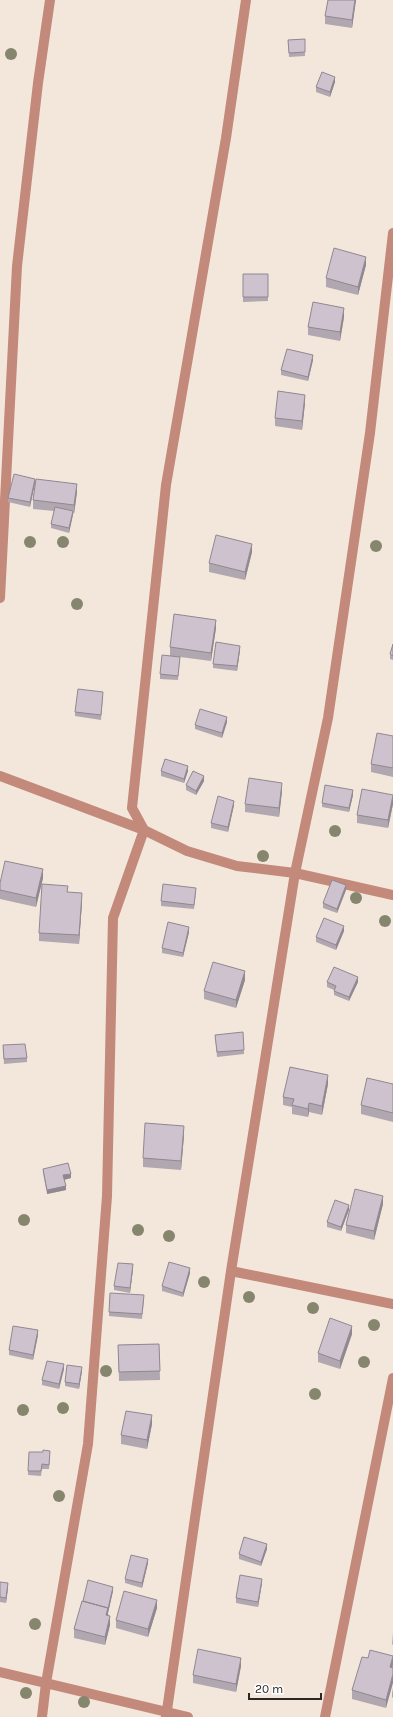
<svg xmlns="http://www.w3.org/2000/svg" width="393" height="1717" font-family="Karla,sans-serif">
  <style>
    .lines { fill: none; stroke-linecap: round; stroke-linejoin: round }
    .street { stroke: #c3897a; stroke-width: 10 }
    .tree { fill: #86866f }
    .wall { fill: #b0a7b1 }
    .shaded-wall { fill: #908890 }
    .building { fill: #cdc2ce; stroke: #908890 }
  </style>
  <rect width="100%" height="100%" fill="#f3e7dc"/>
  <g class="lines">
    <path class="street" d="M0,598L17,266L38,83L50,0
      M0,776L144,830L187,851L237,866L295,873L393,895
      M231,1271L393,1304
      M0,1672L188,1717
      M42,1717L46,1683L88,1444L107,1196L113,918L144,830L132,808L166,485L226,138L246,0
      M166,1717L231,1271L295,873L328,718L370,433L393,233
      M325,1717L393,1378"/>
  </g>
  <g class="tree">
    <circle cx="11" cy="54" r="6"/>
    <circle cx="30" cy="542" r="6"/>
    <circle cx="63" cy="542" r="6"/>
    <circle cx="376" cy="546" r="6"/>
    <circle cx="77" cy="604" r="6"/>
    <circle cx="335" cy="831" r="6"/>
    <circle cx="263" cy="856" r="6"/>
    <circle cx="356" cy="898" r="6"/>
    <circle cx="385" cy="921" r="6"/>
    <circle cx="24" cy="1220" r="6"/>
    <circle cx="138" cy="1230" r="6"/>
    <circle cx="169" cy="1236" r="6"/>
    <circle cx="204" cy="1282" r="6"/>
    <circle cx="249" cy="1297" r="6"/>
    <circle cx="313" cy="1308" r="6"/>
    <circle cx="374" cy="1325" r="6"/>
    <circle cx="364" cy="1362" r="6"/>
    <circle cx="106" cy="1371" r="6"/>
    <circle cx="315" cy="1394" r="6"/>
    <circle cx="63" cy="1408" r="6"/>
    <circle cx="23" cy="1410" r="6"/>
    <circle cx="59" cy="1496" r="6"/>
    <circle cx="35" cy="1624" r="6"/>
    <circle cx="26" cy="1693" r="6"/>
    <circle cx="84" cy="1702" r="6"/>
  </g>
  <path class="wall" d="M328,0H356L352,28L325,24V16Z
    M305,39V56L289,57L288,40Z
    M335,82L330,97L316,92V87Z
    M366,265L358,295L326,287V278Z
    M243,274H268V301L243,302Z
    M344,317L340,341L308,335V327Z
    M313,360L308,381L281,375V370Z
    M305,403L302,430L275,426V418Z
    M35,479L30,507L8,502V498Z
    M77,492L74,514L73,513L69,533L51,528V524L54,511L33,509V500Z
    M252,552L245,580L209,572V563Z
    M216,628L211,661L180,657L178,680L160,679V674L170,656V647Z
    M393,644V660L390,659V654Z
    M240,650L237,671L213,668V664Z
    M103,696L101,720L75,716V712Z
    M227,722L222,738L195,729V725Z
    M393,736V777L371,772V764Z
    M161,771H188L184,783L161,776Z
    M204,781L196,795L186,790V785Z
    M282,791L279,817L245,812V804Z
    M353,795L349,812L322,807V803Z
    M393,795V804L388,828L357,823V815Z
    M234,805L228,832L211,828V823Z
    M43,878L36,907L0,899V883Z
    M346,890L337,913L323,908V903Z
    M196,892L194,909L161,906V901Z
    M82,902L79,944L39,941V933Z
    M344,931L336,950L316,942V937Z
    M189,932L183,957L162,953V948Z
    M245,980L236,1008L204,999V991Z
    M327,982H358L349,1001L334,995V990L327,987Z
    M215,1035L244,1050V1054L217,1057Z
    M3,1045L27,1058V1062L4,1064Z
    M328,1084L322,1115L309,1112L308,1117L292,1114V1107L283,1105V1097Z
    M393,1084V1122L361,1114V1105Z
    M184,1135L181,1170L143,1167V1158Z
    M43,1169L71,1178L64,1180L66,1190L47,1194L43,1173Z
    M383,1204L374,1240L346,1233V1225Z
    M349,1210L341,1231L327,1227V1222Z
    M133,1269L130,1293L114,1290V1286Z
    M190,1273L183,1297L162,1291V1286Z
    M144,1300L142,1319L109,1316V1312Z
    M352,1334L340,1369L318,1362V1353Z
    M38,1335L33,1360L9,1355V1350Z
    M159,1344L160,1380L119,1381L118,1345Z
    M64,1369L59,1389L42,1385V1380Z
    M82,1371L79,1389L65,1386V1382Z
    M152,1424L147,1449L121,1444V1435Z
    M50,1455L49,1469H42L41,1476L28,1475V1471Z
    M267,1549L261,1566L239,1559V1554Z
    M148,1563L142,1588L125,1583V1579Z
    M0,1582L8,1588L6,1603L0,1602Z
    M262,1583L258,1607L236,1603V1598Z
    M113,1591L108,1613L110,1625L105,1645L74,1638V1629L83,1601Z
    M157,1608L148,1637L116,1628V1620Z
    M393,1633V1645L392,1644Z
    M393,1665L386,1708L352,1699V1690Z
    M241,1666L236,1692L193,1683V1675Z
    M393,1688V1698L392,1697V1693Z"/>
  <path class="shaded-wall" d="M355,0H356L352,28V20Z
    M335,77V82L330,97V92Z
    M366,257V265L358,295V287Z
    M344,308V317L340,341V332Z
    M313,355V360L308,381V377Z
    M305,395V403L302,430V421Z
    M35,479V484L30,507V502Z
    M77,484V492L74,514V505Z
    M73,511V515L69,533V528Z
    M252,544V552L245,580V572Z
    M216,620V628L211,661V653Z
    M240,646V650L237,671V666Z
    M227,717V722L222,738V733Z
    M188,766V771L184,783V779Z
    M204,776V781L196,795V791Z
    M282,783V791L279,817V808Z
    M353,790V795L349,812V808Z
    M393,796V804L388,828V820Z
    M234,801V805L228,832V827Z
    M43,869V878L36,907V898Z
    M346,885V890L337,913V909Z
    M82,893V902L79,944V935Z
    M344,926V931L336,950V945Z
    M189,927V932L183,957V953Z
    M245,971V980L236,1008V1000Z
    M358,977V982L349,1001V997Z
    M328,1075V1084L322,1115V1106Z
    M309,1103V1112L308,1117V1109Z
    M184,1126V1135L181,1170V1161Z
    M71,1174V1178L63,1180V1175Z
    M66,1186V1190L47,1194V1190Z
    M383,1196V1204L374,1240V1231Z
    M349,1205V1210L341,1231V1227Z
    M133,1264V1269L130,1293V1288Z
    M190,1268V1273L183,1297V1293Z
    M352,1326V1334L340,1369V1361Z
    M38,1330V1335L33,1360V1355Z
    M64,1364V1369L59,1389V1384Z
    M82,1367V1371L79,1389V1384Z
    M152,1415V1424L147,1449V1440Z
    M267,1544V1549L261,1566V1562Z
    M148,1559V1563L142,1588V1583Z
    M262,1579V1583L258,1607V1602Z
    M8,1583V1588L6,1603V1598Z
    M113,1587V1591L108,1613V1616L106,1615Z
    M157,1600V1608L148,1637V1629Z
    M110,1616V1625L105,1645V1637Z
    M393,1656V1665L390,1675V1667Z
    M241,1658V1666L236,1692V1684Z
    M393,1674V1683L386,1708V1700Z"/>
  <path class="building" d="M328,0H355L352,20L325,16Z
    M305,39V52L289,53L288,40Z
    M322,72L335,77L330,92L316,87Z
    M334,248L366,257L358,287L326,278Z
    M243,274H268V297H243Z
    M313,302L344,308L340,332L308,327Z
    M287,349L313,355L308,377L281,370Z
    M278,391L305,395L302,421L275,418Z
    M14,474L35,479L30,502L8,498Z
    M36,479L77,484L74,505L33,500Z
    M55,507L73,511L69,528L51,524Z
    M216,535L252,544L245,572L209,563Z
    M174,614L216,620L211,653L170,647Z
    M216,642L240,646L237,666L213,664Z
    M393,644V656L390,654Z
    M162,655L180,657L178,676L160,674Z
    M78,689L103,692L101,715L75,712Z
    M200,709L227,717L222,733L195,725Z
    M377,733L393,736V768L371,764Z
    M165,759L188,766L184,779L161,771Z
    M193,771L204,776L196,791L186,785Z
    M249,778L282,783L279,808L245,804Z
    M325,785L353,790L349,808L322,803Z
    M362,789L393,795L388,820L357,815Z
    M218,796L234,801L228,827L211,823Z
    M5,861L43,869L36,898L0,890V883Z
    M332,880L346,885L337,909L323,903Z
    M42,884L68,886L67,892L82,893L79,935L39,933Z
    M163,884L196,888L194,905L161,901Z
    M324,918L344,926L336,945L316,937Z
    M168,922L189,927L183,953L162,948Z
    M213,962L245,971L236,1000L204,991Z
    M334,967L358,977L349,997L334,991L336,986L327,982Z
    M243,1032L244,1050L217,1052L215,1035Z
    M25,1044L27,1058L4,1059L3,1045Z
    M290,1067L328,1075L322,1106L309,1103L308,1109L292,1105L294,1099L283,1097Z
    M367,1078L393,1084V1113L361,1105Z
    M145,1123L184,1126L181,1161L143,1158Z
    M68,1163L71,1174L63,1175L66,1186L47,1190L43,1169Z
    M355,1189L383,1196L374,1231L346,1225Z
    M335,1200L349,1205L341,1227L327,1222Z
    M169,1262L190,1268L183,1293L162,1286Z
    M118,1263L133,1264L130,1288L114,1286Z
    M110,1293L144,1295L142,1314L109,1312Z
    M330,1318L352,1326L340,1361L318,1353Z
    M13,1326L38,1330L33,1355L9,1350Z
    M159,1344L160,1371L119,1372L118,1345Z
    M47,1361L64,1364L59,1384L42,1380Z
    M67,1365L82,1367L79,1384L65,1382Z
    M126,1411L152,1415L147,1440L121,1435Z
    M43,1450L50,1451L49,1465L42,1464L41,1471H28L29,1452H43Z
    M244,1537L267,1544L261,1562L239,1554Z
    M131,1555L148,1559L142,1583L125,1579Z
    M240,1575L262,1579L258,1602L236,1598Z
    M88,1580L113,1587L108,1609V1608L83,1601Z
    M0,1582L8,1583L6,1598L0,1597Z
    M124,1591L157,1600L148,1629L116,1620Z
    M82,1601L108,1608L106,1615L110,1616L105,1637L74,1629Z
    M198,1649L241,1658L236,1684L193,1675Z
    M370,1650L393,1656L390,1667L393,1668V1674L386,1700L352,1690L362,1657L368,1658Z"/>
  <path d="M249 1693v6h72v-6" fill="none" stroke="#2b2723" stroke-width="2"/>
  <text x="255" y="1693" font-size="12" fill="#2b2723" stroke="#ffffff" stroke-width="3" paint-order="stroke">20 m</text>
</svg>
